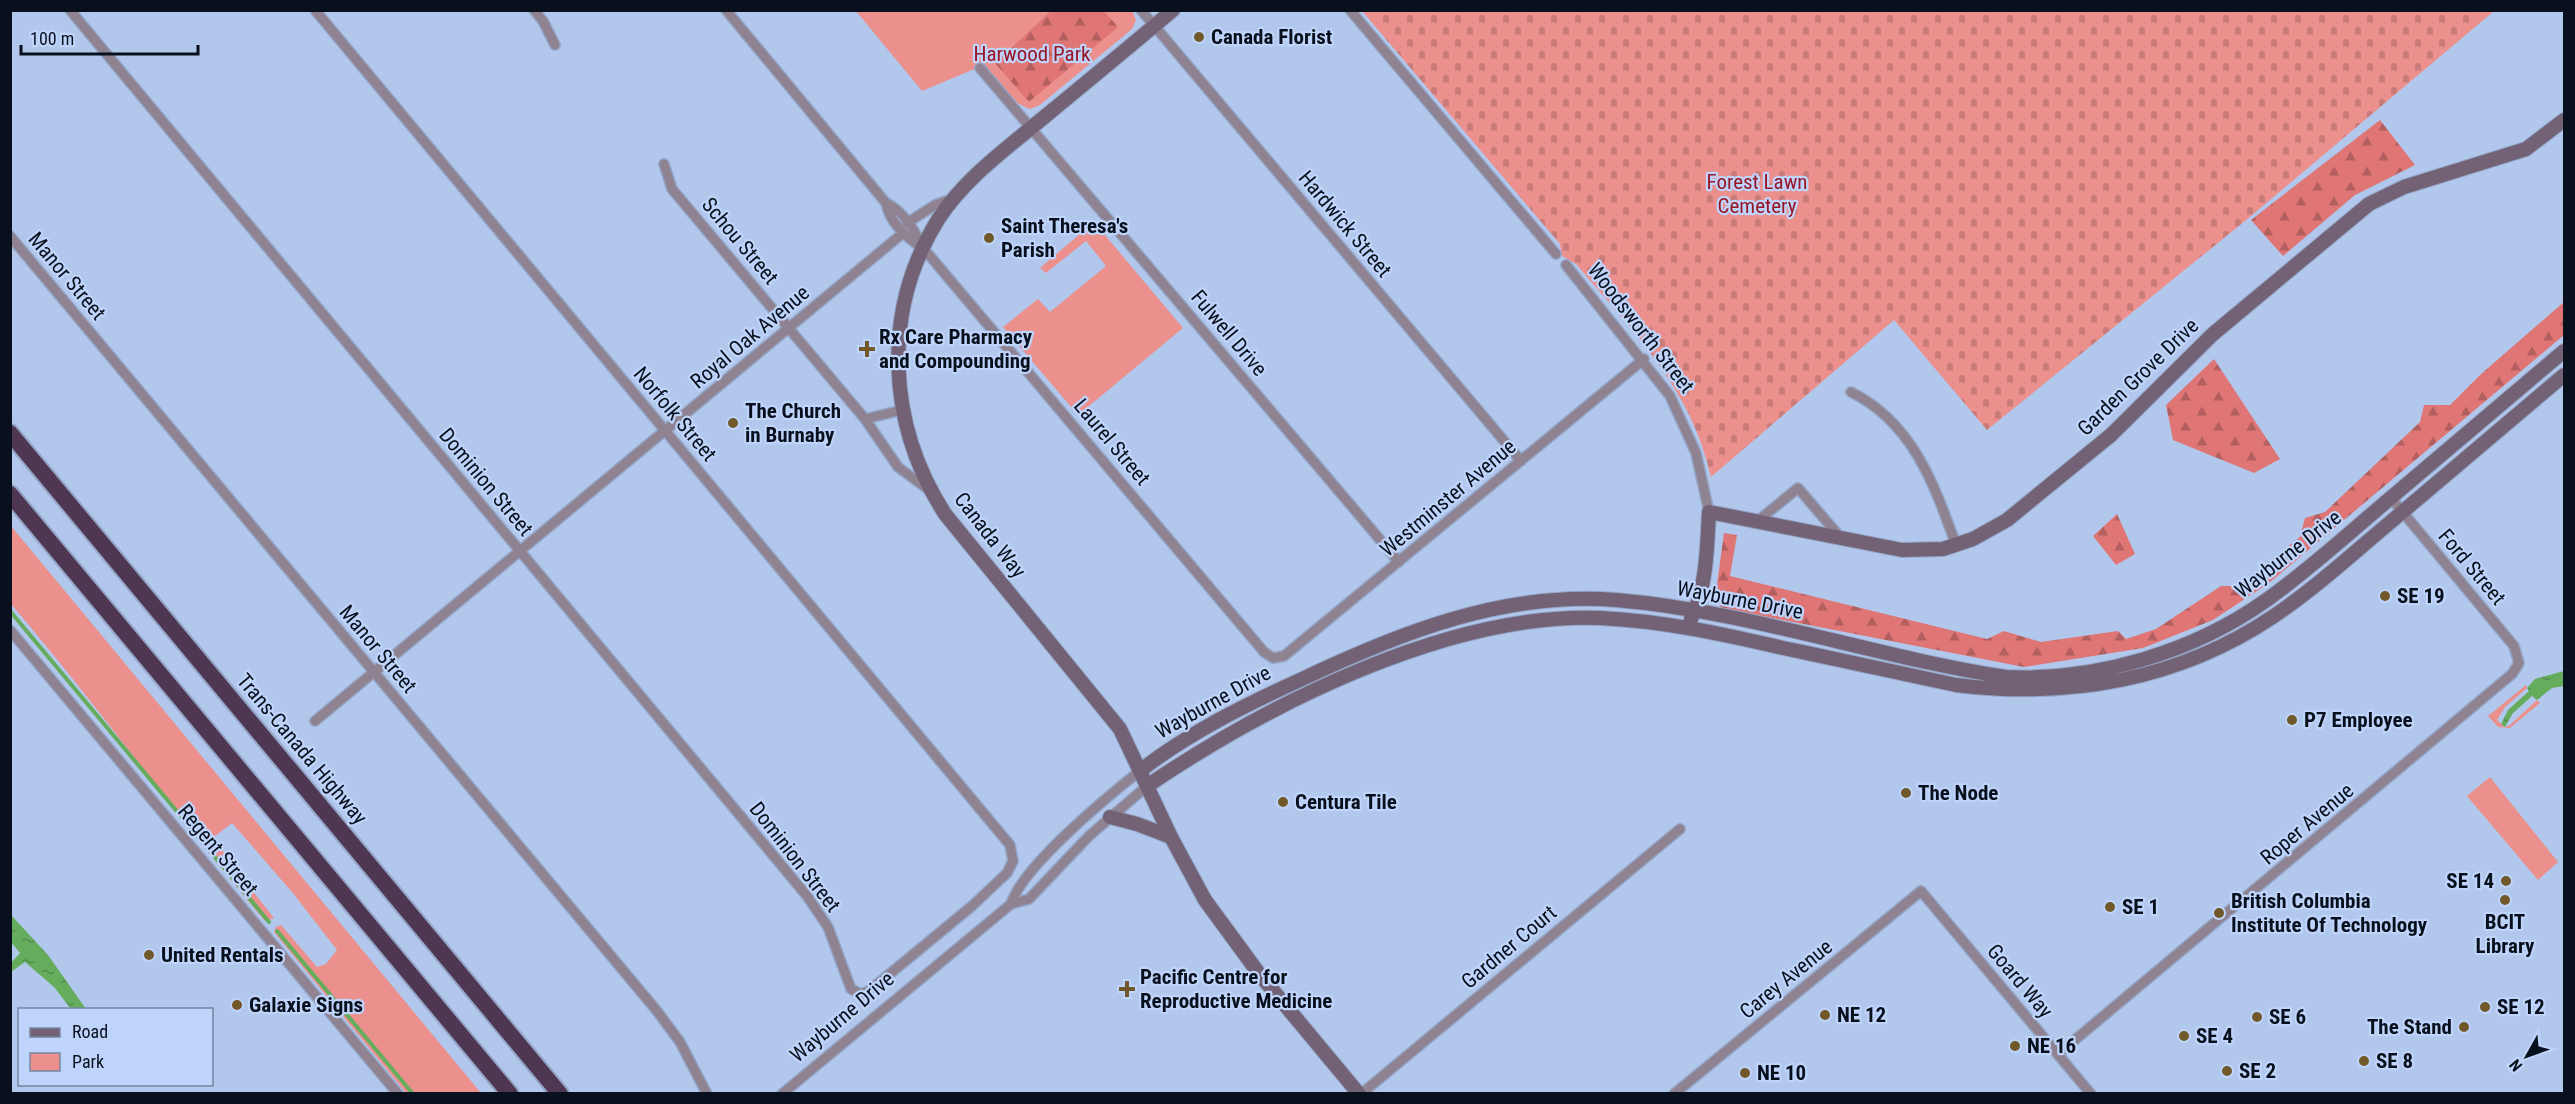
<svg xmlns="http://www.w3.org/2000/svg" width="2575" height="1104" font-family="'Roboto Condensed',sans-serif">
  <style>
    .green { fill: #eb908d }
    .forest { fill: url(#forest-firs) }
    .cemetery { fill: url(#cemetery-stones) }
    .water { fill: url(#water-ripples) }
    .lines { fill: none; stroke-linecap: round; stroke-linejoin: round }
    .stream { stroke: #66ac5d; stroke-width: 4 }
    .street-casing { stroke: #94a6c7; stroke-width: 12 }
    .secondary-casing { stroke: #94a6c7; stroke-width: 16 }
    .highway-casing { stroke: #94a6c7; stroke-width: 20 }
    .street { stroke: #8f8291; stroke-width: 9 }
    .secondary { stroke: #736276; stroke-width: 14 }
    .highway { stroke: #4f3653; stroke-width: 16 }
    .poi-dot { fill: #715829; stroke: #bfd4fa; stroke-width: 2 }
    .labels { text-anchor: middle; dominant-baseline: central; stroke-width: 4.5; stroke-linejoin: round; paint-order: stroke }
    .poi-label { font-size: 21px; font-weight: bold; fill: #09101d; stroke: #bfd4fa; text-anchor: start }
    .park-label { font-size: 21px; fill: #971626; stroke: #bfd4fa }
    .street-label { font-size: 21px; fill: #09101d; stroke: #bfd4fa }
  </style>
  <defs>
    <pattern id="forest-firs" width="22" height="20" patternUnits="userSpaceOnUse" patternTransform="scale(1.5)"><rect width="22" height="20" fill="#df7574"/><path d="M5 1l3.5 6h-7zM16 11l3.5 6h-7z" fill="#b35f5f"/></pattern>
    <pattern id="cemetery-stones" width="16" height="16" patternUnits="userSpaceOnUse" patternTransform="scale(1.5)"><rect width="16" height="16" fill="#eb908d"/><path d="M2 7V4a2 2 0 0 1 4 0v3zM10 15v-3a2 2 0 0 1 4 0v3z" fill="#c87b79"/></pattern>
    <pattern id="water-ripples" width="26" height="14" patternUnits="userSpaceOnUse" patternTransform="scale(1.5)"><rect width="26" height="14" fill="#66ac5d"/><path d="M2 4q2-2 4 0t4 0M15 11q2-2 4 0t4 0" fill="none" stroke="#528b4c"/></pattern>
  </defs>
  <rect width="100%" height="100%" fill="#b2c7ec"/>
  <path class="green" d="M1132,10L1136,20L1132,29L1040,105L1030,109L1017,103L984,65L922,91L856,11Z
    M1094,222L1183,328L1078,415L1003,327L1038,299L1050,312L1106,266L1086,241L1046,273L1040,268Z
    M11,526L481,1093H406L274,932L276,927L281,925L317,967L326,964L337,950L292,892L232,823L214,837L232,865L274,918L265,921C177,817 99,707 11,604Z
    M2526,685L2527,688L2505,707L2497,720L2505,727L2510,725L2537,700L2540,703L2510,728L2498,727L2488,716Z
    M2490,777L2558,862L2538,880L2467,796Z"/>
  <path class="forest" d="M1052,10L1104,11L1118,27L1029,102L995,63Z
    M2380,120L2415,165L2355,195L2283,256L2251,220Z
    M2564,302V335L2269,583L2213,620L2143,648L2024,667L1721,608L1716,592L1724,533L1737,535L1730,576L1987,639L2004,631L2041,642L2118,631L2126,639L2156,629L2221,586H2238L2300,537L2305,518L2325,512L2420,422L2424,405H2450L2480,375Z
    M2214,359L2280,459L2254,473L2173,440L2166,405Z
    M2117,514L2135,554L2116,565L2093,536Z"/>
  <path class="cemetery" d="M1362,11H2494L2245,221L1987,430L1894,320L1711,477C1691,388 1633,331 1576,264L1562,256L1560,244Z"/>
  <path class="water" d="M2564,671V686L2552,688L2537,700L2532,696L2513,713L2505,727L2501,724L2508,710L2529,691L2527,688L2535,679Z
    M11,915L48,955L86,1009H71L54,987L25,962L11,972V963L20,953L11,942Z"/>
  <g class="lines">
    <path class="stream" d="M10,611L269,922
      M277,931L413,1094"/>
    <defs>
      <path id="street" d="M70,10L807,896L828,927L851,989L861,994L869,991L972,906L1007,873L1013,861L1010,845L315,10
        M534,10L543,21L555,45
        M726,10L886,203C904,211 915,232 924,249L1264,652L1273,658L1284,656L1644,359
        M1141,10L1521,461
        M1350,10L1556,254
        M980,68L1399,562
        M664,164L672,189L865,419L898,467L929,490
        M886,203C890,223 907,238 923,248
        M907,223L935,205L952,199
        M10,236L657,1011L680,1042L707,1094
        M1566,265L1670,396L1696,453L1709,512
        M1851,392C1913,423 1934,484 1956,545
        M865,419L902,410
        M1759,520L1798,488L1840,537
        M10,630L398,1094
        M315,721L903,233
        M1011,904C1022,867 1108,796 1141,770
        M2058,1054L2512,674L2519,663L2514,646L2391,498
        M782,1094L1011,904L1029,899L1089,836L1147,786
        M1361,1094L1680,829
        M1674,1094L1921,891L2091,1094"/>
      <path id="secondary" d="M1173,10C1128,48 1082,86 1037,123C1002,152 964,180 939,218C881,310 887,424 945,514L1120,729L1171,837L1205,900L1260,975L1359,1094
        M1691,619C1707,587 1707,546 1709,512L1902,550L1943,549L1973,539L2007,520L2111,435L2213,334L2369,204L2404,187L2526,149L2564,120
        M1141,770C1189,733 1245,705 1300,680C1399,633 1504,591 1616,600C1748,611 1875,657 2006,677C2097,681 2194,652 2268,599C2310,569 2348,534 2387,501C2446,451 2505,401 2564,351
        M1147,786C1270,703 1450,612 1600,618C1663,621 1723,634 1783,648C1841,660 1899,673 1956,685C2069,699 2179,680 2274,616C2314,589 2350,556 2387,525C2446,475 2505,425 2564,375
        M1110,817L1137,824L1171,837"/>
      <path id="highway" d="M10,433L560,1094
        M10,494L510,1094"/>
    </defs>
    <use href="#street" class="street-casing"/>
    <use href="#secondary" class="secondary-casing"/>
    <use href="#highway" class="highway-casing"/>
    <use href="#street" class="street"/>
    <use href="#secondary" class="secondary"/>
    <use href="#highway" class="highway"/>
  </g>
  <g class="poi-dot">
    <circle cx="1199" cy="37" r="6"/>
    <circle cx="989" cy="238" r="6"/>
    <path d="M864 340h6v6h6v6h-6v6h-6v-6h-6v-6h6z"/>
    <circle cx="733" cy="423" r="6"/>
    <circle cx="2385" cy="596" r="6"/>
    <circle cx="2292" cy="720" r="6"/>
    <circle cx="1906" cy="793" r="6"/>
    <circle cx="1283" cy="802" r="6"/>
    <circle cx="2506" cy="881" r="6"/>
    <circle cx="2505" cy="900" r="6"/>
    <circle cx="2110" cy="907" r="6"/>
    <circle cx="2219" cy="913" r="6"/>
    <circle cx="149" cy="955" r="6"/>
    <path d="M1124 980h6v6h6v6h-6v6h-6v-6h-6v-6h6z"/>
    <circle cx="237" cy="1005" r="6"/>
    <circle cx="2485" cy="1007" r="6"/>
    <circle cx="1825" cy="1015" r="6"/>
    <circle cx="2257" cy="1017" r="6"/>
    <circle cx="2464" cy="1027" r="6"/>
    <circle cx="2184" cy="1036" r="6"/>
    <circle cx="2015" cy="1046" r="6"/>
    <circle cx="2364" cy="1061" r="6"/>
    <circle cx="2227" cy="1071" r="6"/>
    <circle cx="1745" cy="1073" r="6"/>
  </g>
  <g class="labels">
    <g class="poi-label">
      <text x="1211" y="37">Canada Florist</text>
      <text x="1001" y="226">Saint Theresa's<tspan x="1001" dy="24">Parish</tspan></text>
      <text x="879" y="337">Rx Care Pharmacy<tspan x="879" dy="24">and Compounding</tspan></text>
      <text x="745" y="411">The Church<tspan x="745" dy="24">in Burnaby</tspan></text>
      <text x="2397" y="596">SE 19</text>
      <text x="2304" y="720">P7 Employee</text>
      <text x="1918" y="793">The Node</text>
      <text x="1295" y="802">Centura Tile</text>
      <text x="2494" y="881" text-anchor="end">SE 14</text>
      <text x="2231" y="901">British Columbia<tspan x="2231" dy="24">Institute Of Technology</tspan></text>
      <text x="2122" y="907">SE 1</text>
      <text x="2505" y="922" text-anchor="middle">BCIT<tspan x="2505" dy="24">Library</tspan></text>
      <text x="161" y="955">United Rentals</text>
      <text x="1140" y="977">Pacific Centre for<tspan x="1140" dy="24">Reproductive Medicine</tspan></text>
      <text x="249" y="1005">Galaxie Signs</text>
      <text x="2497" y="1007">SE 12</text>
      <text x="1837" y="1015">NE 12</text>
      <text x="2269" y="1017">SE 6</text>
      <text x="2452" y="1027" text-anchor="end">The Stand</text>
      <text x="2196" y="1036">SE 4</text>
      <text x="2027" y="1046">NE 16</text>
      <text x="2376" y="1061">SE 8</text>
      <text x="2239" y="1071">SE 2</text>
      <text x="1757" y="1073">NE 10</text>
    </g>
    <g class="park-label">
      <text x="1032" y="54">Harwood Park</text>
      <text x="1757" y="182">Forest Lawn<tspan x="1757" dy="24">Cemetery</tspan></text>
    </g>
    <g class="street-label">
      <text transform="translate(1345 224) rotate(50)">Hardwick Street</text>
      <text transform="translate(740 241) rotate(50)">Schou Street</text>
      <text transform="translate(67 276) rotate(50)">Manor Street</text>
      <text transform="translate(1641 328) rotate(52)">Woodsworth Street</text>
      <text transform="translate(1229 333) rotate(50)">Fulwell Drive</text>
      <text transform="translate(750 337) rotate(-40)">Royal Oak Avenue</text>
      <text transform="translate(2138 377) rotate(-44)">Garden Grove Drive</text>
      <text transform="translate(675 414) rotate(50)">Norfolk Street</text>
      <text transform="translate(1112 442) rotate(50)">Laurel Street</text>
      <text transform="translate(486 482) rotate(50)">Dominion Street</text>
      <text transform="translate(1448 498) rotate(-40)">Westminster Avenue</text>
      <text transform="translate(990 535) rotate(52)">Canada Way</text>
      <text transform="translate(2288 554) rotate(-38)">Wayburne Drive</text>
      <text transform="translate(2472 567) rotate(50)">Ford Street</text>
      <text transform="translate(1740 600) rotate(11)">Wayburne Drive</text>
      <text transform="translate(378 649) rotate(50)">Manor Street</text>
      <text transform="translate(1213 702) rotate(-29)">Wayburne Drive</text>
      <text transform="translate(302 749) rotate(50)">Trans-Canada Highway</text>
      <text transform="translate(2307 824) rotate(-40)">Roper Avenue</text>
      <text transform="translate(218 850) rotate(50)">Regent Street</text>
      <text transform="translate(795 857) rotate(52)">Dominion Street</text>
      <text transform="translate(1509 947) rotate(-40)">Gardner Court</text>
      <text transform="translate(1786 979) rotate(-39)">Carey Avenue</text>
      <text transform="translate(2020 981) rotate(50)">Goard Way</text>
      <text transform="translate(842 1017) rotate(-40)">Wayburne Drive</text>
    </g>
  </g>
  <rect width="2575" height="1104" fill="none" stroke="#09101d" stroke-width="24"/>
  <rect x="18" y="1008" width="195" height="78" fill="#bfd4fa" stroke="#7686a2" stroke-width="1.5"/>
  <rect x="30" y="1028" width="30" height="9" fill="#736276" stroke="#7686a2" stroke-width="1.5"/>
  <text x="72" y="1038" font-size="18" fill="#09101d">Road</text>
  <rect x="30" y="1053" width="30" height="18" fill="#eb908d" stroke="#7686a2" stroke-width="1.5"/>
  <text x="72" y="1068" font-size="18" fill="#09101d">Park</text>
  <g transform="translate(2527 1056) rotate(230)" stroke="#bfd4fa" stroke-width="4.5" paint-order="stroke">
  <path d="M0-4.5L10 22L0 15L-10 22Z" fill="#09101d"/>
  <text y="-9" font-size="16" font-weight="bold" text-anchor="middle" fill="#09101d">N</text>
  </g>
  <path d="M21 45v9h177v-9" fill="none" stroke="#09101d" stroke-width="3"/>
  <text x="30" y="45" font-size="18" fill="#09101d" stroke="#bfd4fa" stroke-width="4.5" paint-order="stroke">100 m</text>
</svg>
